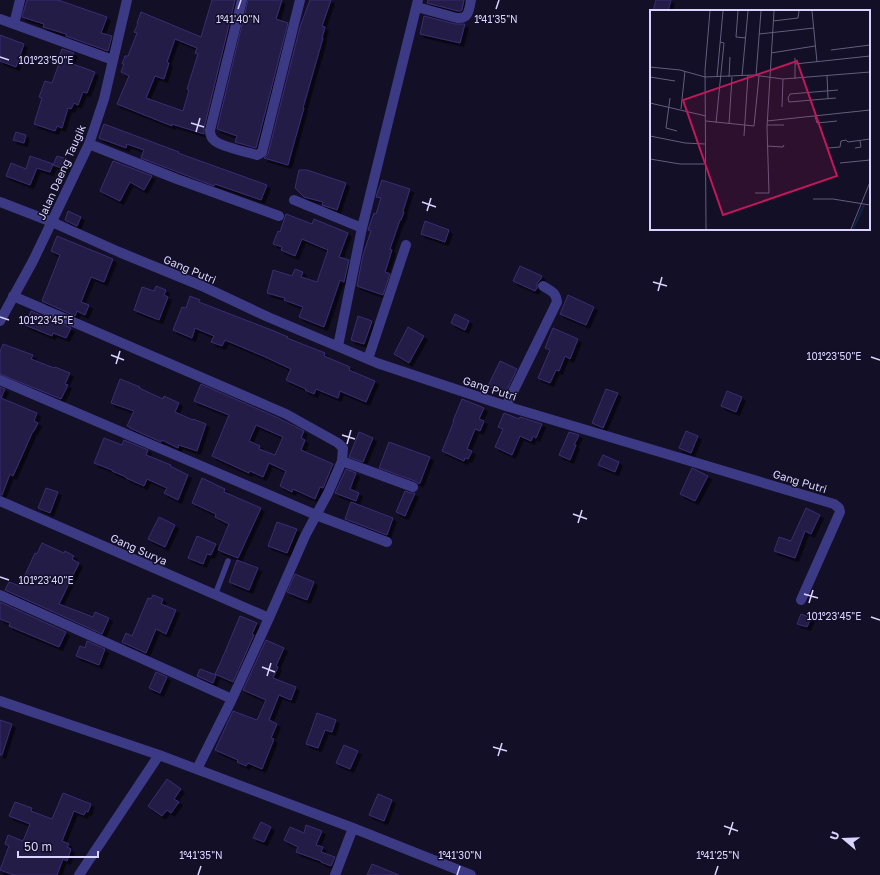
<svg xmlns="http://www.w3.org/2000/svg" width="880" height="875" font-family="'Golos Text',sans-serif">
  <style>
    .building { fill: #241b47; stroke: #3b2d73; fill-rule: evenodd; filter: url(#shadow) }
    .lines { fill: none; stroke-linecap: round; stroke-linejoin: round }
    .lane { stroke: #3d3a85; stroke-width: 5.5 }
    .street { stroke: #3d3a85; stroke-width: 10 }
    .ticks { fill: none; stroke: #d9d4ff; stroke-width: 1.5 }
    .labels { text-anchor: middle; dominant-baseline: central; stroke-width: 3; stroke-linejoin: round; paint-order: stroke }
    .street-label { font-size: 11px; fill: #d9d4ff; stroke: #130f26 }
    .inset-river { fill: none; stroke: #0c2248; stroke-width: 2 }
    .inset-road { fill: none; stroke: #625e7d; stroke-width: 1 }
    .view { fill: #c2185b; fill-opacity: 0.15; stroke: #c2185b; stroke-width: 2 }
    .inset-edge { fill: none; stroke: #d9d4ff; stroke-width: 2 }
    .ticks-label { font-size: 10px; text-anchor: middle; fill: #d9d4ff; stroke: #130f26; stroke-width: 3; stroke-linejoin: round; paint-order: stroke }
  </style>
  <defs>
    <filter id="shadow"><feDropShadow dx="3.5" dy="3.5" stdDeviation="0" flood-color="#0009"/></filter>
  </defs>
  <rect width="100%" height="100%" fill="#130f26"/>
  <path class="building" d="M27,0H58L107,17L101,33L112,36L108,51L66,36V34L43,27L44,24L22,17Z
    M212,0H235L204,128V134L172,124V126L117,104L129,76L121,72L124,64H122L125,56H128L137,33L134,32L138,24L137,23L141,12L201,37ZM175,39L197,48L195,53L198,54L187,89L189,90L183,111L146,98L155,76L164,79L169,63L167,62Z
    M248,0H282L276,19L288,23L256,148L235,142L237,136L217,129Z
    M310,0H331L322,26L325,27L322,38H323L303,108H304L294,143L288,165L264,158L268,154L300,27Z
    M428,0H464L462,10L461,11H458L427,3Z
    M656,0H671L668,11H653Z
    M424,16L455,24H465L460,43L420,34Z
    M0,35L24,44L16,67L0,61Z
    M62,49L74,53L70,63L95,72L87,93L83,92L78,105L74,103L71,109L68,108L62,128L57,126L55,131L34,124L42,98L39,97L45,81L52,83L60,61L58,60Z
    M104,124L179,152L178,153L267,185L261,200L215,184L214,186L141,158L144,150L127,144L126,148L99,138Z
    M16,132L26,135L24,143L13,140Z
    M30,156L53,164L50,172L37,168L30,185L6,176L11,163L26,169Z
    M57,156L67,159L64,169L53,165Z
    M113,161L152,176L144,190L130,182L120,201L100,191Z
    M299,170H307L346,183L337,210L322,205L323,202L304,197L295,188Z
    M382,180L410,189L403,211L404,212L401,220H400L390,249L392,250L385,272L390,274L383,295L357,286L363,255L371,231L368,230L369,227L374,213L376,214L381,198L376,197Z
    M68,211L81,217L77,226L65,220Z
    M286,214L312,224L314,219L348,233L339,257L349,260L344,282L340,280L324,327L299,317L303,307L284,300L285,298L267,293L273,270L292,276L295,269L303,272L301,277L317,282L328,250L302,239L295,256L281,250L282,247L273,244L278,231L280,232Z
    M425,221L449,230L445,242L421,234Z
    M57,236L113,259L104,282L91,277L81,302L89,305L85,315L77,311L75,316L42,301L60,255L51,251Z
    M520,266L542,276L540,280L537,283V288L535,291L513,281Z
    M156,286L166,290L164,295L168,297L159,320L134,310L142,287L154,291Z
    M568,295L594,307L586,325L560,314Z
    M190,296L200,300L199,302L274,331L288,337L287,338L325,353L324,356L350,367L349,370L375,381L366,402L340,391L338,398L316,389L314,394L305,390L306,389L286,380L291,369L263,356L225,340L222,346L211,342L214,336L195,328L192,338L173,330L182,307L186,308Z
    M31,311L71,328L66,338L53,333L52,336L25,325Z
    M455,314L469,321L465,330L451,323Z
    M358,316L372,321L364,344L351,340Z
    M408,327L424,336L409,363L394,354Z
    M553,328L578,339L570,359L565,356L559,371L556,370L550,383L538,378L550,350L545,348Z
    M3,344L33,355L31,359L54,368L55,367L70,373L65,384L68,385L61,399L0,374V352Z
    M500,361L517,369L505,394L488,386Z
    M120,379L140,387L139,388L163,399L164,396L179,403L175,412L193,420V419L206,424L197,451L179,445L178,448L162,440L161,442L130,428V427L127,426L134,411L111,403Z
    M201,384L276,417L304,431L301,438L305,440L301,450L333,464L323,488L320,487L315,499L293,489L292,492L280,486L286,471L269,463L263,477L250,471L249,473L212,456L229,415L194,401ZM256,425L283,437L275,455L259,449L260,446L249,441Z
    M0,387L5,389L1,398L37,413L34,421L38,423L34,431H33L13,476L10,474L2,495H0Z
    M606,389L618,393L603,428L592,423Z
    M727,391L742,397L736,412L721,406Z
    M462,399L484,408L479,419L484,421L480,431L475,429L467,449L472,451L468,459L465,458L464,461L442,451L454,421H453Z
    M504,413L519,419L520,417L542,424L536,438L533,436L531,441L520,436L512,455L495,447L503,429L498,427Z
    M686,431L698,436L691,453L679,448Z
    M359,432L373,438L363,462L349,457Z
    M569,432L579,435L574,445H576L570,460L559,455Z
    M104,438L122,445L124,440L148,450L146,455L171,465L170,466L188,475L178,500L164,493L167,488L147,479L144,486L126,478V477L112,471V470L94,463Z
    M389,442L430,457L420,483H419V484L415,481L379,468Z
    M603,455L619,462L615,472L598,465Z
    M692,468L708,476L695,501L680,494Z
    M346,469L356,473L350,489L359,493L356,501L335,493Z
    M202,478L225,489L224,492L261,508L238,558L218,550L229,524L215,517L216,514L192,503Z
    M46,488L58,492L50,513L38,508Z
    M405,491L411,493H415L405,516L396,512Z
    M351,502L393,518L387,535L345,519Z
    M806,508L820,515L811,534L805,531L795,558L774,551L779,537L791,541Z
    M159,517L175,525L165,547L148,539Z
    M277,522L297,529L287,553L268,546Z
    M197,536L216,544L211,555L207,554L203,564L188,558Z
    M42,543L64,553L65,551L74,556L72,559L79,563L59,604L93,617L95,612L109,618L102,634L5,590L9,582L20,586L35,553L37,554Z
    M237,560L258,568L249,590L229,582Z
    M295,574L314,582L307,600L287,592Z
    M153,595L163,599L161,604L176,610L166,634L156,629L146,653L122,642L126,633L132,636L148,598L151,599Z
    M0,602L66,632L59,647L9,626L10,623L0,619Z
    M801,614L811,618L807,627L797,624Z
    M240,616L257,623L252,634L254,635L233,682L215,674L222,659Z
    M266,640L284,648L276,666L278,667L273,678L296,687L291,700L279,695L269,720L277,724L271,738L274,739L262,769L248,763L246,766L237,762L238,760L215,750L233,711L257,720L266,700L243,690Z
    M87,641L105,649L99,665L76,656L80,646L85,648Z
    M200,669L216,675L213,683L197,676Z
    M156,672L167,677L160,693L149,688Z
    M317,713L336,720L332,732L325,730L318,748L306,744Z
    M0,720L12,724L2,755H0Z
    M344,745L358,751L350,769L336,763Z
    M167,779L181,789L174,799L179,802L171,813L167,810L162,816L148,806Z
    M63,793L91,804L88,812L86,811L84,815L74,811L62,841L69,844L67,847L71,849L67,861L63,859L57,875H14L0,870L9,846L5,844L8,835L23,841L30,824L9,816L15,802L32,808L31,811L52,819Z
    M378,794L392,800L384,821L369,815Z
    M261,822L271,827L264,842L253,838Z
    M306,825L322,831L316,845L323,847L321,852L335,857L331,866L321,862V861L296,852L298,847L284,840L290,827L304,833Z
    M372,864L399,875H367Z"/>
  <g class="lines">
    <path class="lane" d="M215,595L228,561"/>
    <path class="street" d="M242,0L210,130C210,134 211,138 215,141C222,147 247,152 257,155L259,154L262,152L300,0
      M417,7L457,18C469,19 469,10 471,0
      M0,19L14,24L113,60
      M14,24L20,0
      M89,144L177,179L279,216
      M294,200L362,228
      M0,202L52,222L119,252L202,286L268,317L377,363L506,406L834,504L839,508L840,512L801,600
      M13,296L286,414L338,443L343,448L342,461L328,493L305,536L269,618L232,699L197,769
      M0,321L33,261L89,144L104,99L127,0
      M338,346L362,228L418,0
      M368,359L406,245
      M0,380L316,515L387,542
      M506,406L557,302C556,292 551,291 543,286
      M342,461L413,487
      M0,501L269,618
      M0,595L232,699
      M0,701L159,755L353,828L471,875
      M79,875L159,755
      M335,875L353,828"/>
  </g>
  <path class="ticks" d="M238,9L241,0M496,9L499,0M0,57L9,60M191,123L204,127M196,132L200,118M422,202L436,207M427,211L431,198M653,282L667,286M658,291L662,277M0,317L9,320M111,355L124,360M871,357L880,360M116,364L120,351M342,435L355,439M347,444L351,430M573,514L587,519M578,523L582,510M0,577L9,580M804,594L818,598M809,603L813,590M871,617L880,620M262,667L275,672M267,676L271,663M493,747L507,751M498,756L502,743M724,826L738,831M729,835L733,822M198,875L201,866M457,875L460,866M715,875L718,866"/>
  <g class="labels">
    <g class="street-label">
      <text transform="translate(61 172) rotate(-66)">Jalan Daeng Taugik</text>
      <text transform="translate(190 269) rotate(23)">Gang Putri</text>
      <text transform="translate(490 388) rotate(18)">Gang Putri</text>
      <text transform="translate(800 481) rotate(17)">Gang Putri</text>
      <text transform="translate(139 549) rotate(24)">Gang Surya</text>
    </g>
  </g>
  <g transform="translate(650 10)">
    <rect width="220" height="220" fill="#130f26"/>
    <path class="inset-river" d="M203,219L214,195"/>
    <path class="inset-road" d="M88,1L86,27L96,28M162,1L167,52M123,11L148,8L149,1M109,24L164,18M181,40L220,35M121,43L165,36M145,54L220,46M0,57L30,60L55,67L103,65L133,69L220,62M177,65L178,89M92,66L98,1M106,66L111,1M0,67L25,71M67,67L73,1M79,67L80,47M145,69V48M20,88L16,118L27,121M186,88L139,92L138,88L140,84L188,80M0,93L56,106M132,97L133,69M31,99L35,61M165,106L167,113L187,111M56,111L104,116L109,66M117,111L220,100M66,113L74,33L70,32M79,114L82,67M117,115H134M0,126L35,133L55,134M94,126L98,65M117,136L133,137L134,135M178,138L190,137L191,131L196,130L198,132L220,129M205,138L211,137L210,131M0,149L30,154H54M190,153L220,150M105,183H119L117,117L124,1M163,189H183L220,195M56,219L55,60L60,1M201,219L220,172"/>
    <path class="view" d="M147,51L187,166L73,205L33,90Z"/>
    <rect width="220" height="220" class="inset-edge"/>
  </g>
  <g class="ticks-label">
    <text x="238" y="23">1°41'40"N</text>
    <text x="496" y="23">1°41'35"N</text>
    <text x="46" y="64">101°23'50"E</text>
    <text x="46" y="324">101°23'45"E</text>
    <text x="834" y="360">101°23'50"E</text>
    <text x="46" y="584">101°23'40"E</text>
    <text x="834" y="620">101°23'45"E</text>
    <text x="201" y="859">1°41'35"N</text>
    <text x="460" y="859">1°41'30"N</text>
    <text x="718" y="859">1°41'25"N</text>
  </g>
  <g transform="translate(844 839) rotate(289)" stroke="#130f26" stroke-width="3" paint-order="stroke">
  <path d="M0-3L7 15L0 10L-7 15Z" fill="#d9d4ff"/>
  <text y="-6" font-size="11" font-weight="bold" text-anchor="middle" fill="#d9d4ff">U</text>
  </g>
  <path d="M18 851v6h80v-6" fill="none" stroke="#d9d4ff" stroke-width="2"/>
  <text x="24" y="851" font-size="12" fill="#d9d4ff" stroke="#130f26" stroke-width="3" paint-order="stroke">50 m</text>
</svg>
